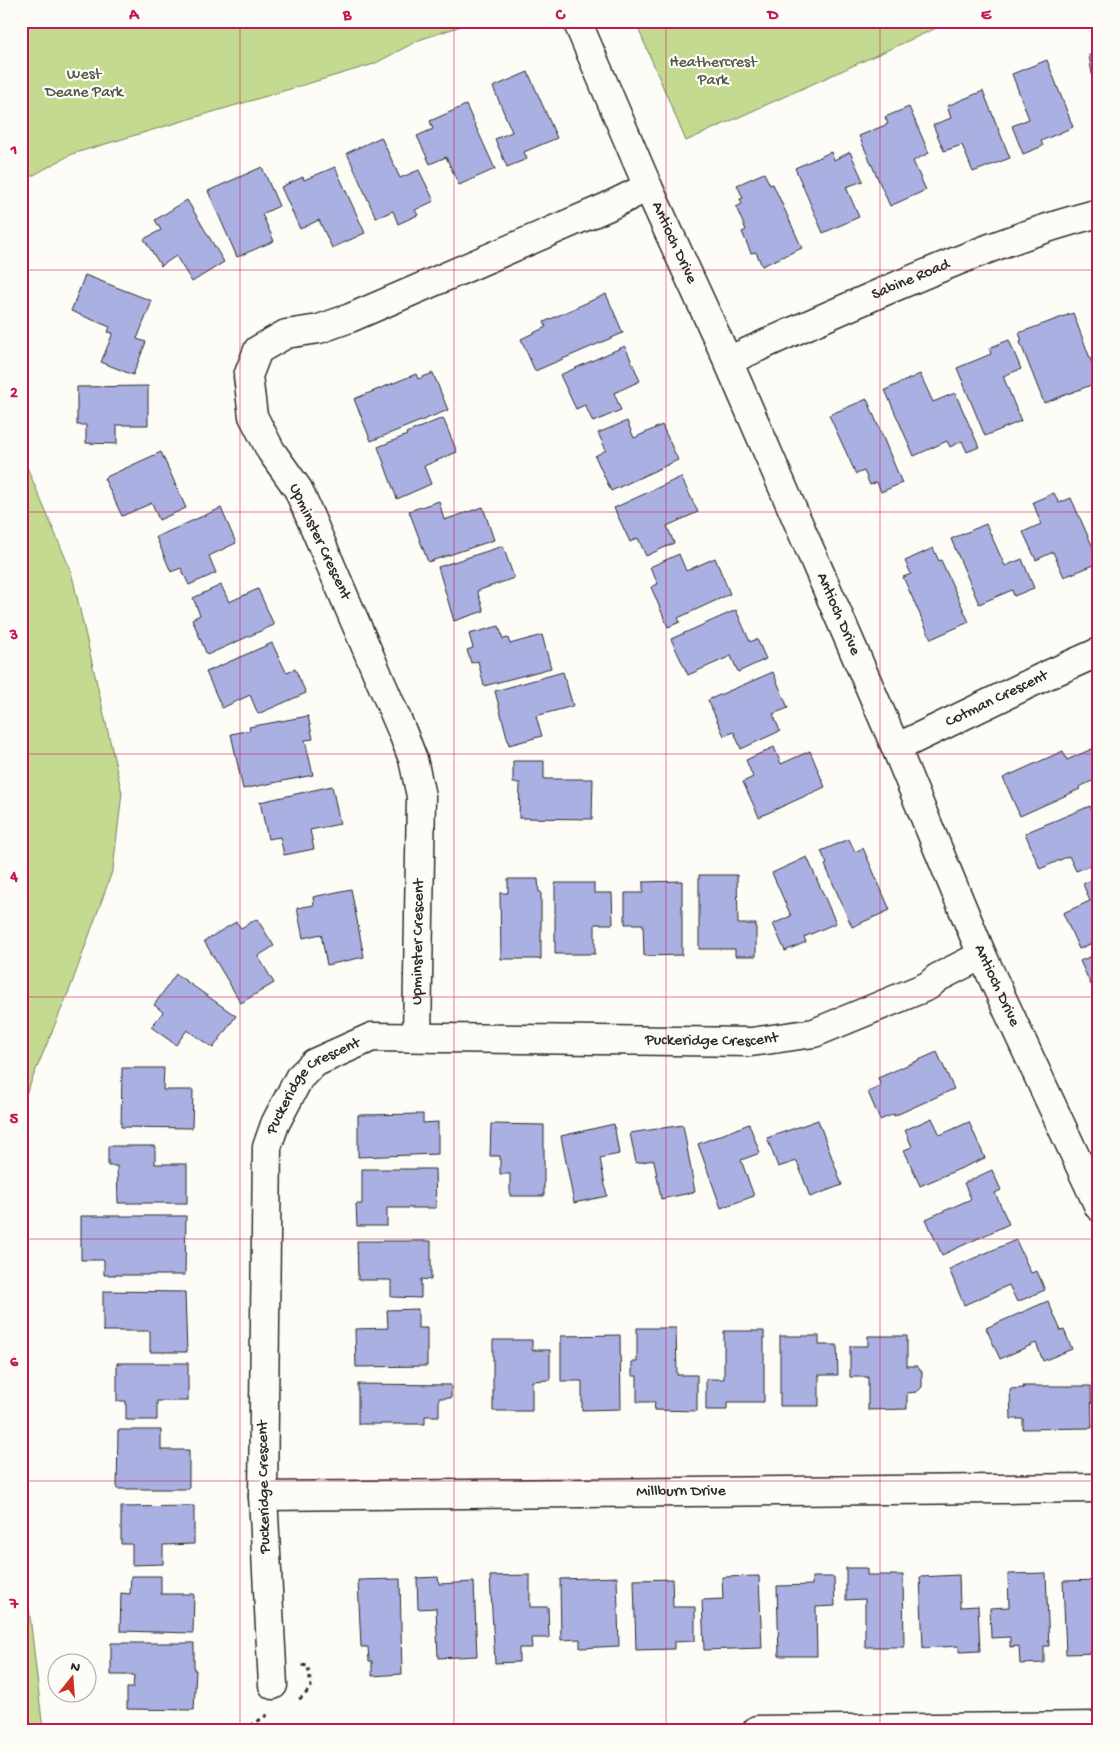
<svg xmlns="http://www.w3.org/2000/svg" width="1120" height="1751" font-family="'Gochi Hand',sans-serif">
  <style>
    .green { fill: #c3da90; stroke: #77825e }
    .building { fill: #aab0e1; stroke: #2b2b2b }
    .lines { fill: none; stroke-linecap: round; stroke-linejoin: round }
    .minor-casing { stroke: #2b2b2b; stroke-width: 31 }
    .path { stroke: #2b2b2b; stroke-width: 3; stroke-dasharray: 4 4; stroke-linecap: butt }
    .minor { stroke: #fdfcf7; stroke-width: 28 }
    .grid { fill: none; stroke: #c2185b; stroke-width: 1; stroke-opacity: 0.55 }
    .labels { text-anchor: middle; dominant-baseline: central; stroke-width: 4.5; stroke-linejoin: round; paint-order: stroke }
    .park-label { font-size: 16px; fill: #515744; stroke: #fdfcf7 }
    .street-label { font-size: 16px; fill: #2b2b2b; stroke: #fdfcf7 }
    .neatline { fill: none; stroke: #c2185b; stroke-width: 2 }
    .grid-label { font-size: 16px; text-anchor: middle; font-weight: bold; fill: #c2185b }
  </style>
  <rect width="100%" height="100%" fill="#fdfcf7"/>
  <filter id="ink" filterUnits="userSpaceOnUse"><feTurbulence type="fractalNoise" baseFrequency=".02" numOctaves="2"/><feDisplacementMap in="SourceGraphic" scale="10" xChannelSelector="R" yChannelSelector="G"/><feConvolveMatrix kernelMatrix="1 2 1 2 8 2 1 2 1" color-interpolation-filters="sRGB"/></filter>
  <g filter="url(#ink)">
    <path class="green" d="M21,21H476L419,40L374,64L72,154L21,182Z
      M635,21H952L686,141Z
      M21,453L71,571L122,793L113,869L71,986L21,1106Z
      M21,1538L43,1730H21Z"/>
    <path class="building" d="M1099,54V118L1089,55Z
      M1047,60L1073,127L1041,141L1043,146L1023,154L1012,126L1029,119L1012,74Z
      M528,72L557,138L524,152L527,159L507,167L495,139L512,132L493,87Z
      M983,91L1010,158L973,172L962,145L944,151L933,125L951,118L947,106Z
      M466,105L495,169L459,185L446,157L430,164L417,136L433,129L430,121Z
      M909,107L929,153L913,161L926,190L890,206L859,136L888,124L885,117Z
      M381,137L400,178L419,170L434,201L415,210L418,215L398,224L393,211L376,218L347,153Z
      M831,152L834,160L850,152L863,181L846,187L859,217L823,233L795,168Z
      M262,167L279,206L262,214L274,241L237,257L208,191Z
      M335,167L365,233L332,248L319,220L300,229L281,187L303,177L304,180Z
      M764,173L770,185L773,184L802,248L762,266L756,252L751,253L742,232L746,230L736,207L742,204L740,199L743,198L737,185Z
      M187,200L224,262L192,282L176,256L161,266L144,239L161,230L155,220Z
      M85,275L152,301L137,339L146,342L133,375L101,362L113,333L108,332L110,327L71,311Z
      M606,294L623,333L535,371L521,339L546,327L544,322Z
      M1073,313L1099,382L1044,403L1020,342L1022,341L1019,333Z
      M1009,340L1021,369L1003,376L1021,421L985,436L957,368L991,354L989,348Z
      M625,346L640,381L614,393L621,410L593,422L585,405L576,409L560,375Z
      M433,373L448,410L371,441L354,399L416,374L418,379Z
      M920,374L933,402L955,393L979,447L967,452L962,441L950,447L947,441L914,456L885,390Z
      M148,386V425H117V444L86,443V425H77V387Z
      M867,399L902,483L881,492L877,482L870,485L864,471L856,474L829,415Z
      M443,418L457,452L424,466L431,484L397,499L378,447L407,435L406,433Z
      M627,421L634,438L662,425L678,460L611,491L595,456L606,450L598,433Z
      M161,452L186,508L159,520L152,503L122,516L104,478Z
      M681,477L698,512L667,526L674,543L646,556L638,538L630,542L614,508Z
      M1054,493L1059,503L1071,498L1099,561V563L1064,577L1053,552L1036,560L1023,532L1041,524L1033,502Z
      M439,501L444,520L483,507L494,540L428,562L409,511Z
      M221,508L236,543L209,556L216,573L189,585L181,568L171,572L156,537Z
      M986,524L1005,566L1022,559L1034,588L1014,596L1012,590L979,604L951,539Z
      M503,546L514,578L477,591L484,611L454,621L438,567Z
      M933,548L939,561L941,560L969,622L931,639L903,577L911,574L905,561Z
      M679,554L686,571L715,558L730,594L678,618L680,622L668,627L651,587L658,584L650,567Z
      M221,585L229,602L258,589L274,625L207,655L192,619L200,615L193,598Z
      M736,610L750,642L757,639L766,659L738,672L731,656L688,675L671,639Z
      M499,626L503,639L508,638L510,644L542,635L551,668L484,686L478,661L471,663L467,650L473,648L469,634Z
      M272,643L286,672L295,669L306,693L258,714L250,695L222,708L206,672Z
      M563,672L573,706L536,716L542,736L509,745L495,691Z
      M773,672L788,708L773,714L780,731L741,749L734,732L724,736L708,700Z
      M308,716L313,739L305,740L313,775L243,789L231,734L250,730L249,727Z
      M774,747L781,764L810,751L825,787L759,817L743,782L753,777L746,760Z
      M1094,748L1099,758V778L1079,787L1080,789L1020,816L1003,778L1063,751L1067,760Z
      M513,761H544V779H593L592,819L519,818L520,783H513Z
      M332,786L340,824L310,830L314,849L284,855L280,837L268,839L260,802Z
      M1090,806L1099,826V862L1076,871L1069,856L1040,869L1025,833Z
      M849,839L855,852L863,848L890,910L852,927L825,865L827,864L821,851Z
      M807,857L836,923L804,937L806,942L785,951L773,924L791,916L772,873Z
      M699,875H737L738,924H756V956H735V949H699Z
      M1099,877V940L1079,949L1063,913L1090,901L1083,884Z
      M508,879H538L539,892H541V959H501L500,893H508Z
      M682,881V955L644,956L643,924H625V893H643V882Z
      M555,883H594V893H612L613,924H595V954H555Z
      M351,889L364,957L327,965L321,934L303,938L297,908L314,905L313,897Z
      M257,919L274,946L258,956L274,983L241,1003L204,941L236,922L241,928Z
      M1099,953V982L1091,985L1080,961Z
      M176,974L236,1016L213,1048L187,1030L176,1045L151,1027L163,1012L154,1005Z
      M937,1052L954,1089L894,1116V1114L880,1120L868,1092L881,1086L878,1078Z
      M122,1068H164L163,1090H193L192,1128L121,1127Z
      M423,1114V1123L438,1122V1154L358,1157V1115Z
      M932,1118L940,1135L969,1122L985,1158L920,1186L904,1150L912,1147L905,1130Z
      M818,1120L842,1185L810,1197L797,1161L778,1167L767,1138Z
      M491,1124L544,1125V1196H510V1174H500V1156H490Z
      M614,1124L619,1154L600,1158L607,1196L574,1203L561,1136Z
      M749,1124L760,1153L741,1160L754,1196L721,1208L698,1144Z
      M683,1125L695,1192L661,1199L654,1160L636,1163L630,1133Z
      M108,1146H155V1164H187V1203H118L117,1166H108Z
      M362,1169H435L436,1208H387V1226H357L356,1204H362Z
      M992,1170L1001,1190L995,1193L1009,1224L942,1255L926,1219L971,1199L964,1183Z
      M81,1216H186L185,1275H104V1260H81Z
      M1016,1240L1031,1273L1037,1271L1045,1290L1017,1302L1009,1285L964,1305L949,1269Z
      M357,1241H431V1280L421,1279V1298L391,1297V1280H358Z
      M103,1291L185,1292L187,1352H150V1331H103Z
      M1048,1301L1061,1331L1064,1330L1072,1349L1043,1361L1036,1343L1000,1359L986,1328Z
      M418,1309V1328H427V1366L356,1367L355,1329L388,1328L387,1310Z
      M637,1328H676L677,1375H697V1411L654,1410L655,1402H637V1376H632V1362H637Z
      M724,1331H764V1402H727V1410H706V1379H724Z
      M620,1335L621,1409L582,1410V1381H561V1336Z
      M780,1336H819V1345H837L838,1375H819V1406H780Z
      M868,1336H907V1366H917L922,1372V1387L917,1392L907,1393V1409L868,1410V1377H850V1346H868Z
      M493,1340H532V1350H550V1380L532,1381V1411H493Z
      M117,1363H188V1401H157V1420H126V1401H117Z
      M358,1384L451,1385V1398H439V1416H425V1424H358Z
      M1023,1386H1091L1092,1428L1023,1429V1419H1011L1010,1389L1024,1388Z
      M118,1430H161V1450H189V1489H117Z
      M194,1506V1544L163,1545V1564L132,1565V1544H121V1507Z
      M846,1568H867V1575H903L904,1647H865V1599L846,1600Z
      M1046,1573L1049,1646H1044V1663L1020,1664L1019,1646L1010,1647V1637L991,1638L990,1608L1009,1607L1008,1574Z
      M530,1575V1607H548L549,1638H531L532,1648H519V1662L495,1663L490,1576Z
      M959,1575L960,1607L978,1606L980,1651L959,1652V1646L923,1648L920,1577Z
      M131,1576H161V1594H194L193,1633L120,1631L121,1593L130,1594Z
      M759,1576L762,1648L704,1650L702,1600L723,1599L722,1577Z
      M438,1577L439,1584L474,1582L477,1656L438,1658L436,1608L418,1609L417,1578Z
      M617,1577L619,1646L580,1648V1639L561,1640L560,1579Z
      M812,1577H834L835,1606L816,1607L817,1656H779L777,1586L812,1585Z
      M400,1579L402,1674L372,1676V1661H369L368,1647H361L358,1580Z
      M672,1579L673,1607H695V1641L674,1642V1649L636,1650L634,1580Z
      M1099,1580V1653L1066,1654L1063,1581Z
      M111,1643H194V1670H196L194,1710L127,1709V1688H133L134,1675H111Z"/>
    <g class="lines">
      <defs>
        <g id="minor">
          <path id="s1" d="M577,21L648,187L728,361L896,748L982,955L1099,1207"/>
          <path id="s2" d="M728,361C780,337 832,314 885,291C955,261 1025,232 1099,213"/>
          <path id="s3" d="M896,748L1043,677L1099,652"/>
          <path id="s4" d="M417,1037L421,796L413,759L402,731L298,489L271,451L253,416L248,376L258,350L286,334L319,329L350,318L607,207L648,187"/>
          <path id="s5" d="M263,1496L1099,1488"/>
          <path id="s6" d="M273,1685L263,1496L267,1147L275,1124L299,1078L314,1063L372,1037L751,1042L814,1033L928,986L937,978L982,955"/>
          <path d="M757,1730L1099,1726"/>
        </g>
      </defs>
      <use href="#minor" class="minor-casing"/>
      <path class="path" d="M299,1699L303,1697L311,1687L308,1666L300,1665
        M188,1730H193
        M244,1730L269,1714"/>
      <use href="#minor" class="minor"/>
    </g>
  </g>
  <path class="grid" d="M240,21V1730M454,21V1730M666,21V1730M880,21V1730M21,270H1099M21,512H1099M21,754H1099M21,997H1099M21,1239H1099M21,1481H1099"/>
  <g class="labels">
    <g class="park-label">
      <text x="713" y="63">Heathercrest<tspan x="713" dy="18">Park</tspan></text>
      <text x="84" y="75">West<tspan x="84" dy="18">Deane Park</tspan></text>
    </g>
    <g class="street-label">
      <text stroke="none"><textPath href="#s1" startOffset="242">Antioch Drive</textPath></text>
      <text stroke="none"><textPath href="#s2" startOffset="200">Sabine Road</textPath></text>
      <text transform="translate(319 542) rotate(65)">Upminster Crescent</text>
      <text stroke="none"><textPath href="#s1" startOffset="648">Antioch Drive</textPath></text>
      <text stroke="none"><textPath href="#s3" startOffset="112">Cotman Crescent</textPath></text>
      <text stroke="none"><textPath href="#s4" startOffset="95">Upminster Crescent</textPath></text>
      <text stroke="none"><textPath href="#s1" startOffset="1052">Antioch Drive</textPath></text>
      <text stroke="none"><textPath href="#s6" startOffset="1039">Puckeridge Crescent</textPath></text>
      <text stroke="none"><textPath href="#s6" startOffset="619">Puckeridge Crescent</textPath></text>
      <text transform="translate(265 1487) rotate(-91)">Puckeridge Crescent</text>
      <text stroke="none"><textPath href="#s5" startOffset="418">Millburn Drive</textPath></text>
    </g>
  </g>
  <rect width="1120" height="1751" fill="none" stroke="#fdfcf7" stroke-width="55"/>
  <g transform="translate(72 1678) rotate(17)"><circle r="24" fill="#fdfcf7" stroke="#a9a8a5"/>
  <path d="M0-4L9 19L0 12L-9 19Z" fill="#c8321e"/>
  <text y="-8" font-size="14" font-weight="bold" text-anchor="middle" fill="#2b2b2b">N</text>
  </g>
  <rect x="28" y="28" width="1064" height="1696" class="neatline"/>
  <g class="grid-label">
    <text x="134" y="19">A</text>
    <text x="347" y="19">B</text>
    <text x="560" y="19">C</text>
    <text x="773" y="19">D</text>
    <text x="986" y="19">E</text>
    <text x="14" y="154">1</text>
    <text x="14" y="397">2</text>
    <text x="14" y="639">3</text>
    <text x="14" y="881">4</text>
    <text x="14" y="1123">5</text>
    <text x="14" y="1366">6</text>
    <text x="14" y="1608">7</text>
  </g>
</svg>
